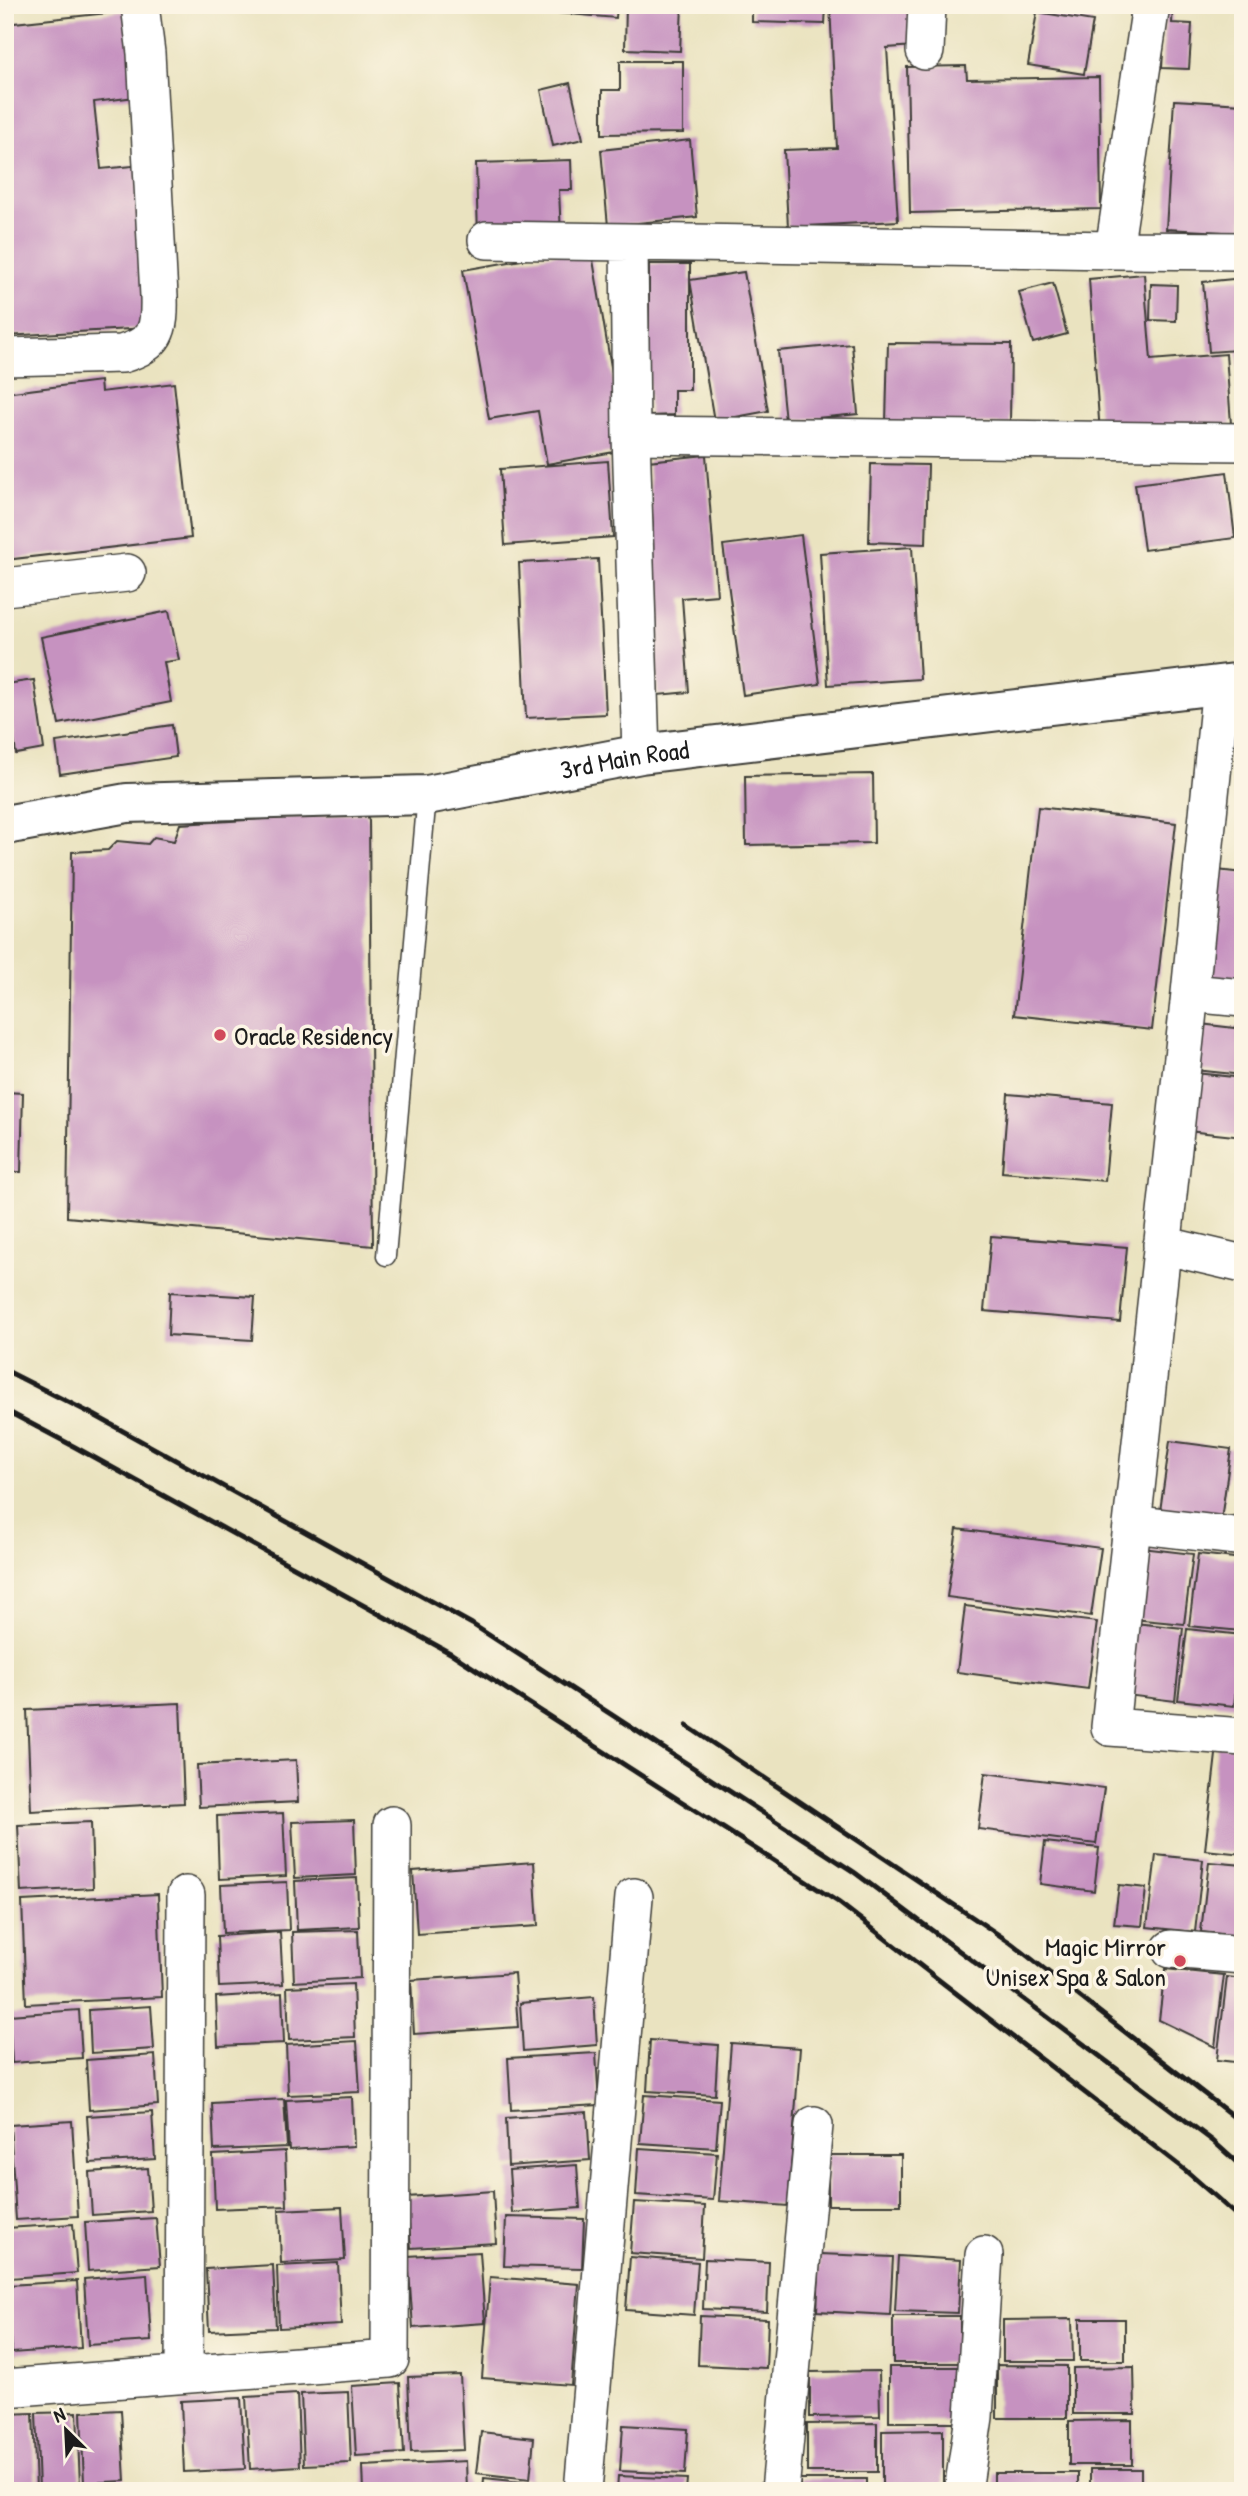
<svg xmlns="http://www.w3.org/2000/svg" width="1248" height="2496" font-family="'Patrick Hand',sans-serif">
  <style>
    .building { fill: #c692c0 }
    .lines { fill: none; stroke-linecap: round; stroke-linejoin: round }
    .lane-casing { stroke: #3b3a35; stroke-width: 21 }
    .street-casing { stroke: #3b3a35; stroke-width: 40 }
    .secondary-casing { stroke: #3b3a35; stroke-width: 42 }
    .lane { stroke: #fff; stroke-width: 18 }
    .street { stroke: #fff; stroke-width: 37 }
    .secondary { stroke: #fff; stroke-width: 38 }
    .rail { stroke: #1c1c1c; stroke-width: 5 }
    .poi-dot { fill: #d1495b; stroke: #fcf5e5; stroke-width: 2.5 }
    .labels { text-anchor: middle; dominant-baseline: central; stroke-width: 7; stroke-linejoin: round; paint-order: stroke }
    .street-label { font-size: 26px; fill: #1c1c1c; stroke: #fcf5e5 }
    .poi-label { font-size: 26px; fill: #1c1c1c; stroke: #fcf5e5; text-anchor: start }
  </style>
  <rect width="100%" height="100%" fill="#fcf5e5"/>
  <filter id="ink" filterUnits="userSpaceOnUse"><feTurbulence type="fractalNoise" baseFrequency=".0143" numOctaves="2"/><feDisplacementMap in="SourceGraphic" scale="14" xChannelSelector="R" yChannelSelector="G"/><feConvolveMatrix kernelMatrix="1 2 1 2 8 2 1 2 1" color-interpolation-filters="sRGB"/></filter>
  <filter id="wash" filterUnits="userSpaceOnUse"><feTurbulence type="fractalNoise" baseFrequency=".00686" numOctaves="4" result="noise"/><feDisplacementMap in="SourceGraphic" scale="28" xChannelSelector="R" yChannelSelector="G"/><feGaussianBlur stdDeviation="1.57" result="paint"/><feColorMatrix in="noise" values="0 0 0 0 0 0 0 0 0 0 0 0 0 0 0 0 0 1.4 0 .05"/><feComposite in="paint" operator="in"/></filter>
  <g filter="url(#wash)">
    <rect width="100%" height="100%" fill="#eae3c0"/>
    <g id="blocks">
      <path class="building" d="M547,5H617L616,18L546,12Z
        M626,5H682L680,51L625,49Z
        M752,5H826L825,24L752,22Z
        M830,5H852V11L912,7L915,46L887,48L898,221L788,227L784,150L837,148Z
        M1166,5H1173L1172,23L1192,24L1189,69L1162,68Z
        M136,10L143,96L94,102L101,169L143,165L148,328L5,336V24Z
        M1037,12L1093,21L1084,74L1028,65Z
        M620,61H683V133L602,134V90H620Z
        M966,66L967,79L1099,77L1101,209L910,213L907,67Z
        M570,83L583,139L553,146L541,90Z
        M1174,100L1243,104V233L1166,229Z
        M690,140L697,217L608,226L601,150Z
        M571,160L572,190H559L561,235L478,238L476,163Z
        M591,248L625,450L547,464L538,411L489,419L463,270Z
        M649,264H690V390H674V415L649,416Z
        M744,272L768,411L714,421L690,280Z
        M1144,274L1151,360L1226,354L1231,424L1100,434L1089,279Z
        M1243,278V394H1241L1237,350L1209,352L1203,282Z
        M1053,283L1067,334L1033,343L1019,292Z
        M1151,284L1177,285L1176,321L1150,320Z
        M888,343L1011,344L1010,424L886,423Z
        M852,344L858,414L785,421L778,351Z
        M100,381L101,392L174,383L191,538L5,560V393Z
        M706,455L717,595L682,598L689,692L658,695L645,528L653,527L648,461Z
        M608,461L613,537L505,545L500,469Z
        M871,464L928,465L926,544L869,542Z
        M1227,472L1235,538L1144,550L1135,484Z
        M801,535L820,684L743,695L723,545Z
        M912,547L920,679L828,685L820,553Z
        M598,559L606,714L526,718L519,563Z
        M169,611L179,660L164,662L171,702L59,724L41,637Z
        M34,680L44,749L16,754L6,684Z
        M172,725L176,757L60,774L56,742Z
        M873,774L874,843L746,845L745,776Z
        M1038,807L1176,823L1152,1030L1014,1015Z
        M366,813L369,821L373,1246L67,1217L72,852L108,850L117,841L148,844L154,837L174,841L180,824Z
        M1217,870L1243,873V981L1205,977Z
        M1200,1024L1243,1029V1075L1195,1070Z
        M1195,1073L1243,1078V1137L1188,1131Z
        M5,1092L23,1093L21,1172H5Z
        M1008,1094L1112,1103L1105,1181L1002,1172Z
        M991,1236L1127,1247L1120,1322L984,1311Z
        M170,1292L255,1297L252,1340L168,1335Z
        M1170,1441L1231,1449L1220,1527L1159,1518Z
        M957,1529L1101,1548L1091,1616L947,1597Z
        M1142,1548L1193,1554L1184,1624L1133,1619Z
        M1198,1554L1243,1559L1241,1631L1189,1626Z
        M965,1606L1097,1622L1088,1689L957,1672Z
        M1134,1623L1183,1628L1175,1701L1126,1695Z
        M1187,1629L1242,1635L1234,1706L1178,1700Z
        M1241,1688L1243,1689V1707H1239Z
        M180,1703L184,1803L31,1811L27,1710Z
        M1217,1746L1243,1749V1854L1205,1850Z
        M296,1760L298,1802L199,1807L197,1765Z
        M985,1773L1104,1788L1096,1844L978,1829Z
        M283,1813L286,1876L219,1879L217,1816Z
        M354,1820L356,1875L295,1878L292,1822Z
        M91,1822L93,1888L21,1892L18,1825Z
        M1045,1842L1099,1848L1094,1891L1040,1884Z
        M1156,1855L1203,1860L1195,1932L1147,1927Z
        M534,1862L538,1926L417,1934L413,1871Z
        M1209,1862L1243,1865V1936L1201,1932Z
        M357,1878L359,1927L297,1930L295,1881Z
        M287,1882L289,1930L223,1933L221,1885Z
        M1119,1885L1146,1888L1142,1926L1114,1924Z
        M158,1894L162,1997L26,2004L22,1901Z
        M358,1930L360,1978L294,1982L292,1932Z
        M280,1932L283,1984L219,1987L217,1936Z
        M1165,1969L1224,1975L1215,2047L1159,2020Z
        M514,1973L518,2027L414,2034L411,1980Z
        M1227,1977L1243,1979V2063L1217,2060Z
        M353,1984L355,2037L289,2040L287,1987Z
        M282,1993L284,2043L218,2046L216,1997Z
        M594,1997L597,2045L523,2051L520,2003Z
        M151,2006L154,2049L91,2053L89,2010Z
        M79,2010L82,2058L12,2063L9,2015Z
        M650,2040L718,2045L715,2095L647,2091Z
        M357,2041L360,2092L288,2095L286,2045Z
        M731,2043L800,2048L788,2206L719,2201Z
        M596,2053L599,2105L511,2110L508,2058Z
        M155,2055L158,2105L89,2110L86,2060Z
        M644,2095L720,2100L716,2148L640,2143Z
        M352,2097L354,2146L289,2150L286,2100Z
        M284,2099L287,2147L214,2150L212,2103Z
        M152,2112L155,2159L90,2163L87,2116Z
        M587,2112L590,2160L508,2166L506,2118Z
        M72,2121L78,2216L16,2220L10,2125Z
        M639,2148L717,2153L713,2200L636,2195Z
        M285,2151L287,2206L215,2209L213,2155Z
        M828,2155H901V2205H828Z
        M577,2165L580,2208L512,2213L509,2170Z
        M148,2168L151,2211L92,2215L89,2172Z
        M493,2191L496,2243L411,2248L407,2197Z
        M634,2202L705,2206L702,2258L630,2253Z
        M342,2207L345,2260L281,2263L279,2210Z
        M506,2217L584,2219L582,2268L504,2266Z
        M156,2218L160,2266L88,2271L85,2222Z
        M73,2224L77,2273L10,2278L6,2228Z
        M480,2252L485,2323L413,2328L408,2256Z
        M820,2254L893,2257L890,2315L817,2311Z
        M898,2256L961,2260L958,2313L895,2311Z
        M630,2257L698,2262L694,2315L626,2310Z
        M705,2259L769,2262L767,2312L703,2309Z
        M338,2263L341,2325L279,2328L277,2266Z
        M273,2265L276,2328L209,2331L206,2269Z
        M147,2274L151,2341L88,2345L84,2279Z
        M490,2277L579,2284L571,2385L482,2378Z
        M77,2281L81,2348L12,2353L8,2285Z
        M700,2316L768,2319L766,2368L698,2365Z
        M893,2316H960V2363H893Z
        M1072,2319L1073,2361H1003V2320Z
        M1080,2319H1125V2361H1080Z
        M997,2365L1067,2366V2418H997Z
        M889,2367H958L957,2422H889Z
        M1134,2367L1135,2414H1073V2368Z
        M879,2371L880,2416L810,2417V2372Z
        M460,2375L464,2450L411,2452L408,2377Z
        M400,2383L404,2453L356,2456L352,2386Z
        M348,2392L351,2463L304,2465L301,2394Z
        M297,2394L300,2466L250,2469L246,2397Z
        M241,2398L245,2469L184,2472L181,2401Z
        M121,2410L125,2481L84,2483L81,2412Z
        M77,2412L80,2486L39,2488L36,2413Z
        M33,2413L36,2489L5,2490V2414Z
        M1132,2420V2465H1069V2421Z
        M877,2423V2472H807V2424Z
        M623,2425L688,2429L685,2474L620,2471Z
        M943,2430V2491H882V2431Z
        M481,2432L534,2438L530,2479L476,2473Z
        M466,2461L467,2491H364L363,2466Z
        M1090,2469H1141V2491H1090Z
        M994,2473H1078V2491H994Z
        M618,2476L687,2479L686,2491H617Z
        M484,2478L569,2487V2491H483Z
        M800,2479H866V2491H800Z
        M206,2486V2491H163V2489Z"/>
    </g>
  </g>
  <g filter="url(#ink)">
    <use href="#blocks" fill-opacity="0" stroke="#3b3a35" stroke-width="2"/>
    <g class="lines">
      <defs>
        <path id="lane" d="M386,1256L427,795"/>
        <path id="street" d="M925,51L927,5
          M487,240L629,242
          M1114,250L1243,251
          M5,357L122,354C157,343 160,331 159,296L146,53L140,5
          M631,435L1243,442
          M5,587L127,573
          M1221,685L1190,993L1110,1727L1243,1737
          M641,754L631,435L629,242L1114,250L1151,5
          M1190,993L1243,998
          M1162,1245L1243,1264
          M1132,1524L1243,1537
          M1171,1949L1243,1955
          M184,2374L186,1895
          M5,2388L390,2359L392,1825
          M583,2491L634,1897
          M780,2491L814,2125
          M963,2491L974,2417L984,2255"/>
        <g id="secondary">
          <path id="s1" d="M5,825L127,803L427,795L641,754L1243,682"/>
        </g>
      </defs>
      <use href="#lane" class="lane-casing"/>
      <use href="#street" class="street-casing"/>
      <use href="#secondary" class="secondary-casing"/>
      <use href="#lane" class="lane"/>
      <use href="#street" class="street"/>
      <use href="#secondary" class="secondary"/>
      <path class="rail" d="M5,1370L94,1415L472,1624L854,1872L1213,2141L1243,2168
        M5,1410L75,1447L452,1654L838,1902L1185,2170L1243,2221
        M687,1726L1011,1943L1243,2124"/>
    </g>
  </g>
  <g class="poi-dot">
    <circle cx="220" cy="1035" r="7"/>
    <circle cx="1180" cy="1961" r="7"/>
  </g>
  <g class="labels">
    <g class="street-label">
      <text stroke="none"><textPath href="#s1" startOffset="625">3rd Main Road</textPath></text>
    </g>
    <g class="poi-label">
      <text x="234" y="1035">Oracle Residency</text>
      <text x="1166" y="1946" text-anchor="end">Magic Mirror<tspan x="1166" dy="30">Unisex Spa &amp; Salon</tspan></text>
    </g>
  </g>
  <rect width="1248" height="2496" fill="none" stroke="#fcf5e5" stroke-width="28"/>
  <g transform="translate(66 2430) rotate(336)" stroke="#fcf5e5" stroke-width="5" paint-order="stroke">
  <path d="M0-5L12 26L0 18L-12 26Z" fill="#1c1c1c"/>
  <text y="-10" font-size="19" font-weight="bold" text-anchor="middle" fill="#1c1c1c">N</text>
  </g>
</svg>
